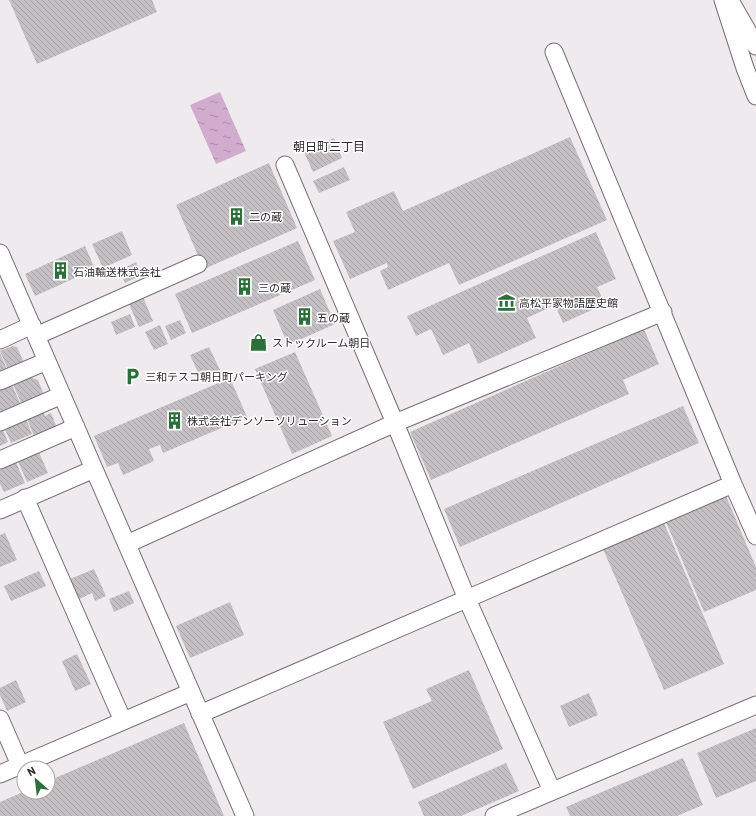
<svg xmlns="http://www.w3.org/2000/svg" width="756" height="816" font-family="Barlow,'Noto Sans JP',sans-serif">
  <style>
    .water { fill: url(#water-ripples) }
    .building { fill: url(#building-back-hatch) }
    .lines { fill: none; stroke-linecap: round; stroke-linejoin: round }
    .minor-casing { stroke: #747074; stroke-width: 19 }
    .minor { stroke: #fff; stroke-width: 17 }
    .labels { text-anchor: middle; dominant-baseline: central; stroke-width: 3; stroke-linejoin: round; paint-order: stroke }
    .poi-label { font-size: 11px; fill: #2b292b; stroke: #fff; text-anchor: start }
    .neighbourhood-label { font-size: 12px; fill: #2b292b; stroke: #fff }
  </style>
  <defs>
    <pattern id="water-ripples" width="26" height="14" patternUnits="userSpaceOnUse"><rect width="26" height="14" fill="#d1accf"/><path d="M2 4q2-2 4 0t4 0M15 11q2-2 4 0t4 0" fill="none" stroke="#aa8ca8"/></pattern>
    <pattern id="building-back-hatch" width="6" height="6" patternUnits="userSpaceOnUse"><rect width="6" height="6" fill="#c3bfc2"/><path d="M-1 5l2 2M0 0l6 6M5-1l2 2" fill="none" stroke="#a8a4a7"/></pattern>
  </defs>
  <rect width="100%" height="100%" fill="#efeaee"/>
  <path class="water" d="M220,92L246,151L216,164L190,105Z"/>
  <path class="building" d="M9,0H152L157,12L37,64Z
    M570,137L607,220L459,285L449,263L388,290L380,271L388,267L387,263L350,279L333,241L355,232L346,212L394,191L403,211Z
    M334,138L342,158L313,172L304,152Z
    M269,163L297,228L204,269L176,205Z
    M344,167L350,180L319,193L313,181Z
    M122,231L132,255L103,268L92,244Z
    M596,232L616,279L597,287L605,304L563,323L555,305L527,318L536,338L478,364L469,343L443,355L431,329L416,336L407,316Z
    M298,241L315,280L192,333L175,294Z
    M85,246L95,269L35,296L25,274Z
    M136,262L141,275L125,283L120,270Z
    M320,289L335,324L288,345L273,310Z
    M143,297L153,321L139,327L129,304Z
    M130,314L135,327L116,335L111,322Z
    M180,320L186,333L171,340L165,326Z
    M160,325L168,344L154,350L145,332Z
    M644,329L659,364L623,380L629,394L431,480L410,432Z
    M13,346L17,347L26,367L10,374L0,351Z
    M209,347L220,370L201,379L190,355Z
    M295,352L332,436L292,454L255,369Z
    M0,353L9,374L0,373Z
    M30,377L38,380L44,395L22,405L13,384Z
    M230,378L247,417L163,453L160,445L149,449L154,461L123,475L118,463L107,467L94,436Z
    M12,385L21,405L0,415V390Z
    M683,406L699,443L460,547L444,509Z
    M43,410L45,416L51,413L57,428L35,438L26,417Z
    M25,417L32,434L11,443L4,427Z
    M3,430L8,442L0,446V431Z
    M38,450L48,473L27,482L17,459Z
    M15,460L25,483L4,492L0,484V467Z
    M726,496L756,567V590L704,612L666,522Z
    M664,523L724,664L664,690L603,549Z
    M5,533L17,560L0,567V535Z
    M94,569L106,596L95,601L92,593L79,599L70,579Z
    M39,571L46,586L11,601L4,586Z
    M129,591L134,603L114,612L109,599Z
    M230,602L244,635L190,658L176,626Z
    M77,654L91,684L75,691L62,661Z
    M469,670L503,749L413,789L383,722L432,701L426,689Z
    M16,680L26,702L7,711L0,695V688Z
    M589,693L598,715L569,727L560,706Z
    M184,723L224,816H0V802L23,792H48V781Z
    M756,728V781L716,798L697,753Z
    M683,758L703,805L677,816H570L566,807Z
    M506,763L519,791L461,816H424L418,802Z"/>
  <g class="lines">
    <defs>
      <path id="minor" d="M723,0L745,68L756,96
        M732,4L756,46
        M554,52L733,484L756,536
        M285,165L395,423L467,599L552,791
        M0,253L245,816
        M36,336L198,264
        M0,340L32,325
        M0,381L47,361
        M0,422L62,395
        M0,460L76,427
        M25,498L123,721
        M0,510L94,469
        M127,544L395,423L663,312
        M200,714L733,484
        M0,719L20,765
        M0,774L191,692
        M494,816L756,705"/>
    </defs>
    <use href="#minor" class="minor-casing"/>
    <use href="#minor" class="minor"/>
  </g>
  <defs>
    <symbol id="building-bare" viewBox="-9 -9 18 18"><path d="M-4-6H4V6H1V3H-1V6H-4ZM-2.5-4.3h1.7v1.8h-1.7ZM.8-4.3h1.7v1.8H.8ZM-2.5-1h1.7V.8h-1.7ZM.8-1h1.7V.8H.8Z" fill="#2b6f3a" stroke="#fff" stroke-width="2.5" paint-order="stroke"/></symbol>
    <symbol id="museum-bare" viewBox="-9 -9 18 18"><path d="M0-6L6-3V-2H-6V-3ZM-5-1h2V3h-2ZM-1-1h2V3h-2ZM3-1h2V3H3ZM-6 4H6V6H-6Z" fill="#2b6f3a" stroke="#fff" stroke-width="2.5" paint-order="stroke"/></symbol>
    <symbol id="shop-bare" viewBox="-9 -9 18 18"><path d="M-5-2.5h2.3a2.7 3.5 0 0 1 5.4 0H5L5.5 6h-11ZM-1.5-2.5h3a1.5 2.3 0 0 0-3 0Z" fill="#2b6f3a" stroke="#fff" stroke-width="2.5" paint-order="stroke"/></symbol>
    <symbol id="parking-bare" viewBox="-9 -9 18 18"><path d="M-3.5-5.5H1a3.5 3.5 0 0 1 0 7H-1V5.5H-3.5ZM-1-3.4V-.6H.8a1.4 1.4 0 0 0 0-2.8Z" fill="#2b6f3a" stroke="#fff" stroke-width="2.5" paint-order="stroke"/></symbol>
  </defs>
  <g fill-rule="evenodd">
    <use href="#building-bare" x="224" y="204" width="25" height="25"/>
    <use href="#building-bare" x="48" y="258" width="25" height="25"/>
    <use href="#building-bare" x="232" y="274" width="25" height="25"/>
    <use href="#museum-bare" x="494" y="290" width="25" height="25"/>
    <use href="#building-bare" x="292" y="304" width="25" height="25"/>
    <use href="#shop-bare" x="246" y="330" width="25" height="25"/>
    <use href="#parking-bare" x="120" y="364" width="25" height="25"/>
    <use href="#building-bare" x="162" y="408" width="25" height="25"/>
  </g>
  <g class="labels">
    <g class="poi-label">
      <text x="249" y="216">二の蔵</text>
      <text x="73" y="271">石油輸送株式会社</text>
      <text x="258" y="287">三の蔵</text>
      <text x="519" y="302">高松平家物語歴史館</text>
      <text x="317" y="317">五の蔵</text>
      <text x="272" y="342">ストックルーム朝日</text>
      <text x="145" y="376">三和テスコ朝日町パーキング</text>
      <text x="187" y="420">株式会社デンソーソリューション</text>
    </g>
    <g class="neighbourhood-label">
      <text x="329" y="146">朝日町三丁目</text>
    </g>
  </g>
  <g transform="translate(36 780) rotate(332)"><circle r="19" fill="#ffffff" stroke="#aaa9aa"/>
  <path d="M0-3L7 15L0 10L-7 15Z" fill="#2b6f3a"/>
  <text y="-6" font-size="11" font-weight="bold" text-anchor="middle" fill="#2b292b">N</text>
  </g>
</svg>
